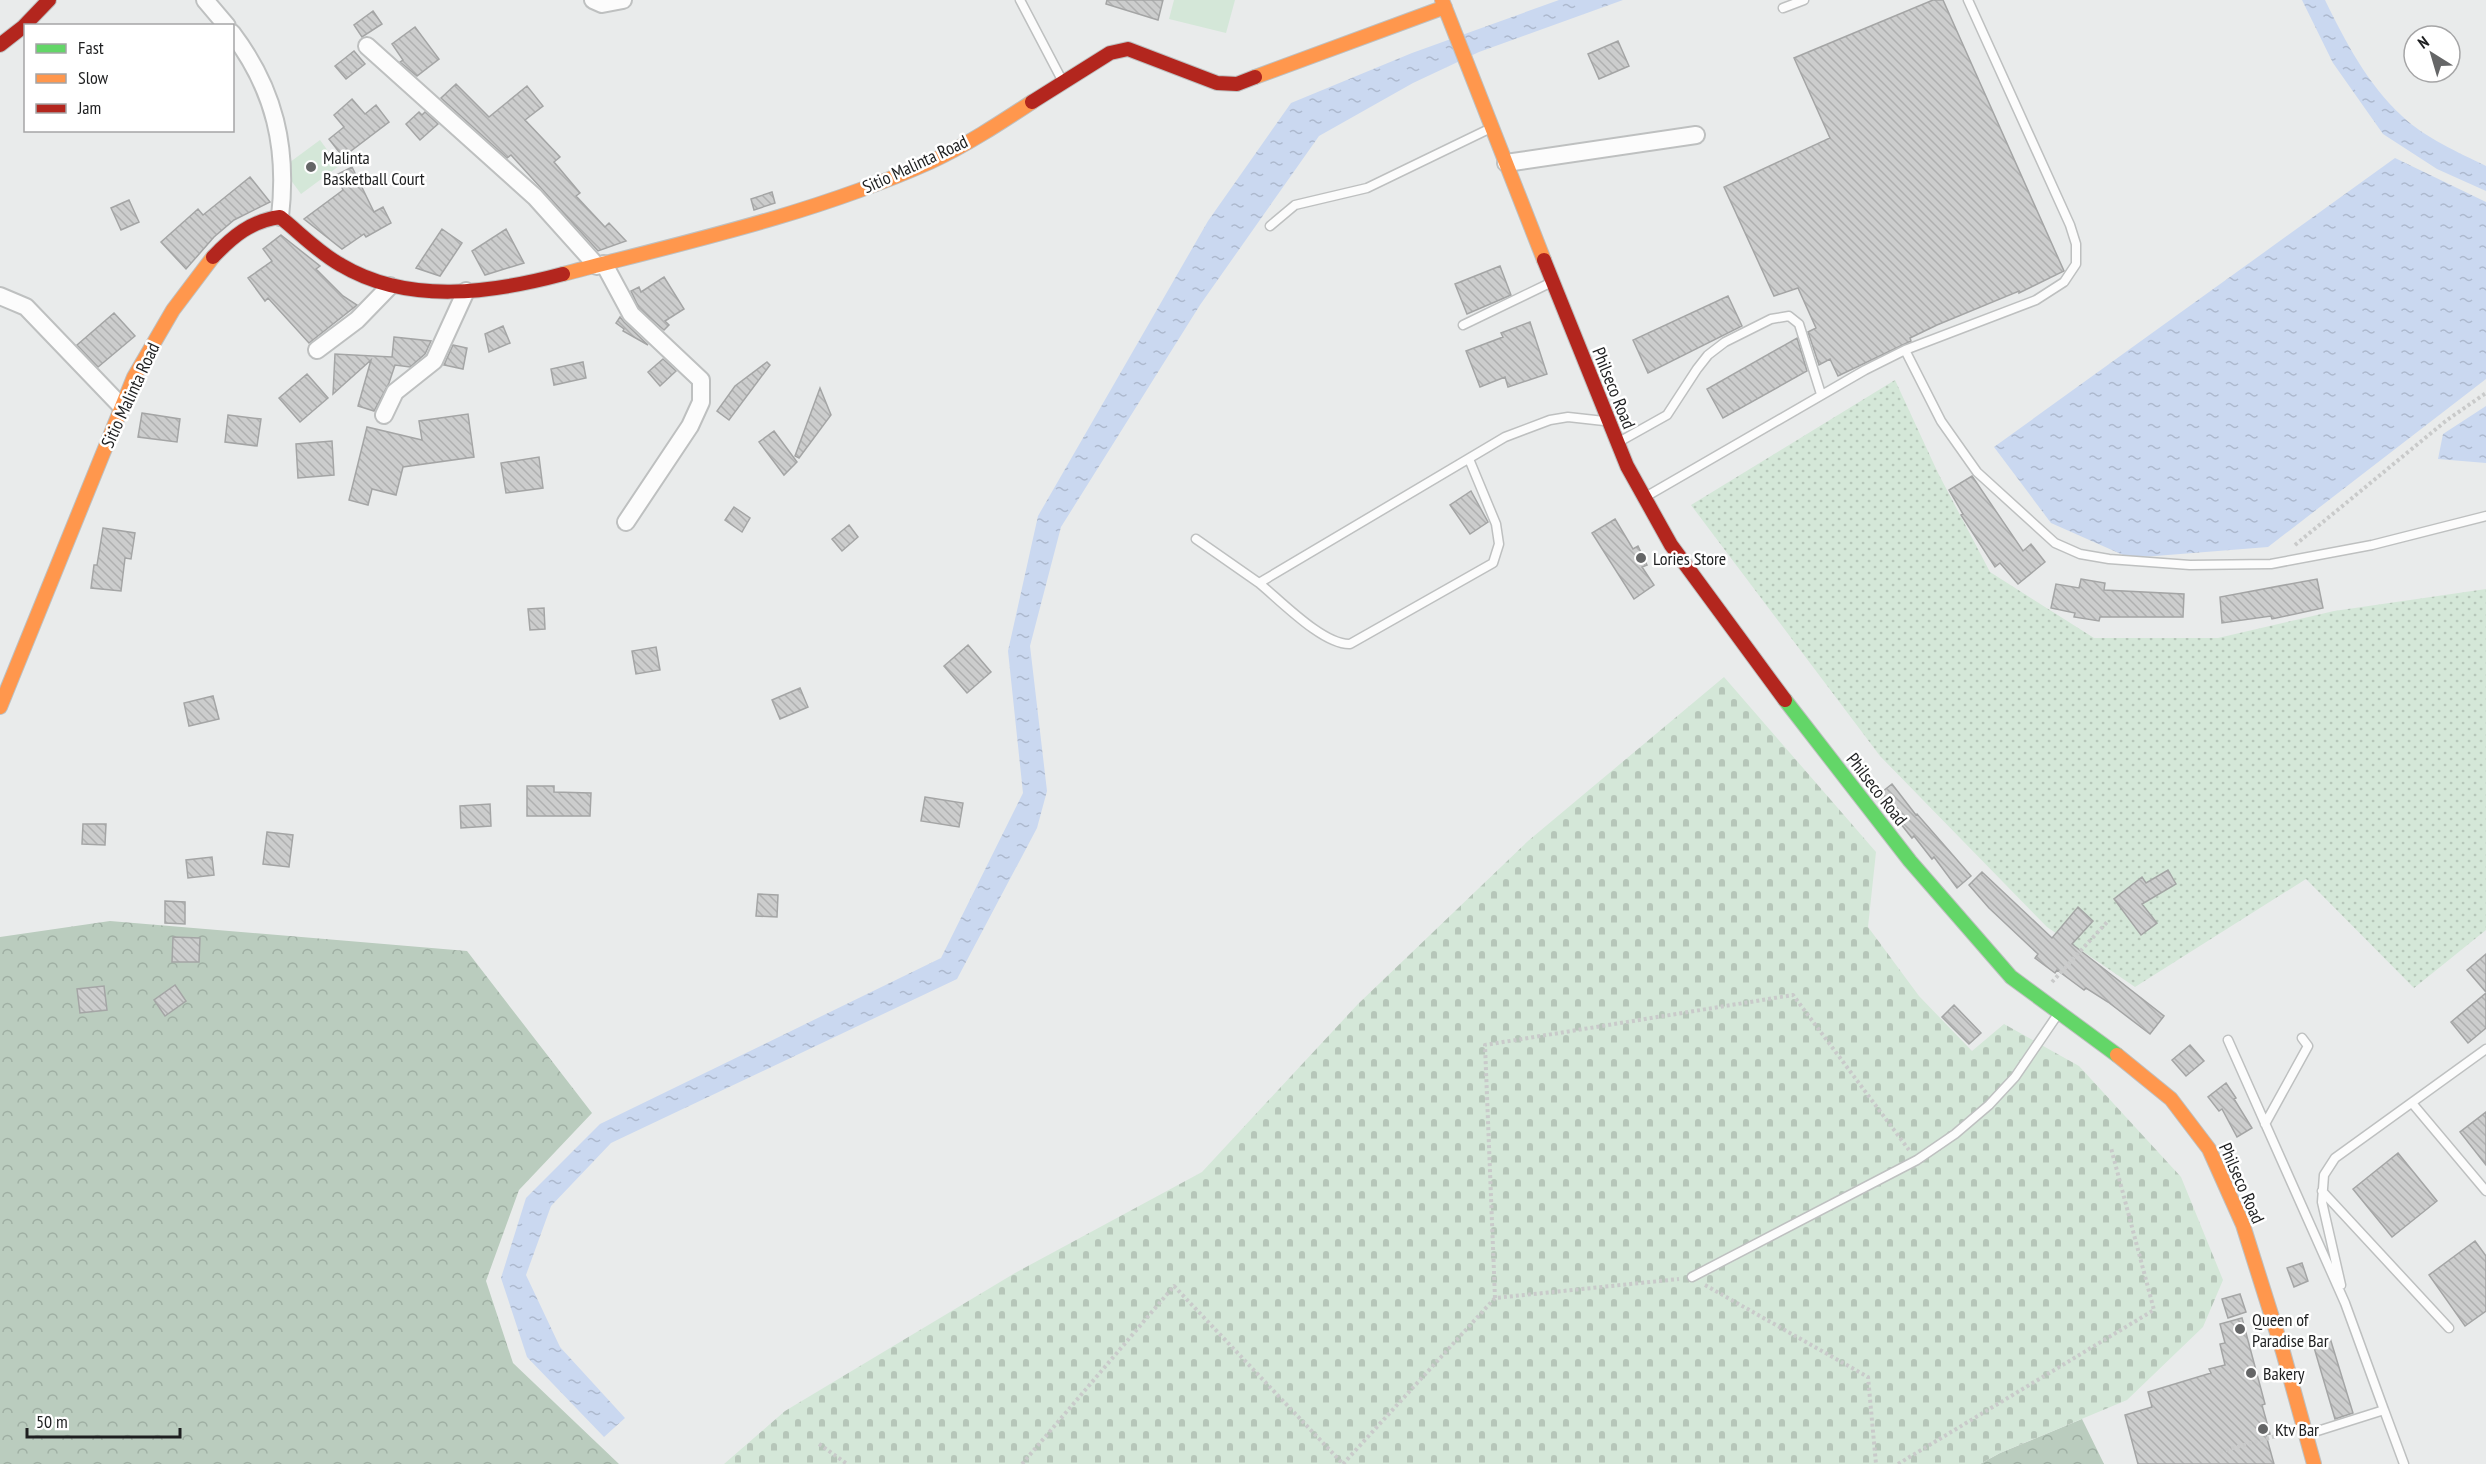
<svg xmlns="http://www.w3.org/2000/svg" width="2486" height="1464" font-family="'PT Sans Narrow',sans-serif">
  <style>
    .grass { fill: url(#grass-dots) }
    .forest { fill: url(#forest-crowns) }
    .cemetery { fill: url(#cemetery-stones) }
    .park { fill: #d4e7d8 }
    .water { fill: url(#water-ripples) }
    .building { fill: url(#building-back-hatch); stroke: #a4a5a5; stroke-width: 1.5 }
    .lines { fill: none; stroke-linecap: round; stroke-linejoin: round }
    .lane-casing { stroke: #bec0c0; stroke-width: 11 }
    .street-casing { stroke: #bec0c0; stroke-width: 20 }
    .fast-casing { stroke: #bec0c0; stroke-width: 16 }
    .slow-casing { stroke: #bec0c0; stroke-width: 16 }
    .jam-casing { stroke: #bec0c0; stroke-width: 16 }
    .path { stroke: #c9caca; stroke-width: 4; stroke-dasharray: 3 3; stroke-linecap: butt }
    .lane { stroke: #fcfcfc; stroke-width: 8 }
    .street { stroke: #fcfcfc; stroke-width: 16 }
    .fast { stroke: #63d668; stroke-width: 14 }
    .slow { stroke: #ff974d; stroke-width: 14 }
    .jam { stroke: #b3261e; stroke-width: 14 }
    .poi-dot { fill: #656667; stroke: #fff; stroke-width: 2 }
    .labels { text-anchor: middle; dominant-baseline: central; stroke-width: 5; stroke-linejoin: round; paint-order: stroke }
    .poi-label { font-size: 18px; fill: #1e1f20; stroke: #fff; text-anchor: start }
    .street-label { font-size: 18px; fill: #1e1f20; stroke: #fff }
  </style>
  <defs>
    <pattern id="grass-dots" width="8" height="8" patternUnits="userSpaceOnUse" patternTransform="scale(1.5)"><rect width="8" height="8" fill="#d4e7d8"/><path d="M2 2h.1M6 6h.1" fill="none" stroke="#b6c6b9" stroke-width="1.8" stroke-linecap="round"/></pattern>
    <pattern id="forest-crowns" width="20" height="18" patternUnits="userSpaceOnUse" patternTransform="scale(1.5)"><rect width="20" height="18" fill="#baccbe"/><path d="M2 6a3 3 0 1 1 6 0M12 15a3 3 0 1 1 6 0" fill="none" stroke="#9fafa3"/></pattern>
    <pattern id="cemetery-stones" width="16" height="16" patternUnits="userSpaceOnUse" patternTransform="scale(1.5)"><rect width="16" height="16" fill="#d4e7d8"/><path d="M2 7V4a2 2 0 0 1 4 0v3zM10 15v-3a2 2 0 0 1 4 0v3z" fill="#b6c6b9"/></pattern>
    <pattern id="water-ripples" width="26" height="14" patternUnits="userSpaceOnUse" patternTransform="scale(1.5)"><rect width="26" height="14" fill="#cad8f0"/><path d="M2 4q2-2 4 0t4 0M15 11q2-2 4 0t4 0" fill="none" stroke="#adb9ce"/></pattern>
    <pattern id="building-back-hatch" width="6" height="6" patternUnits="userSpaceOnUse" patternTransform="scale(1.5)"><rect width="6" height="6" fill="#cccdcd"/><path d="M-1 5l2 2M0 0l6 6M5-1l2 2" fill="none" stroke="#afb0b0"/></pattern>
  </defs>
  <rect width="100%" height="100%" fill="#e9ebeb"/>
  <path class="grass" d="M1895,380L1938,473L1990,572L2094,638H2218L2334,611L2486,589V930L2414,988L2306,879L2135,987L2047,927L1880,756L1691,505Z"/>
  <path class="forest" d="M110,921L467,951L592,1113L519,1190L486,1281L513,1363L619,1464H0V937Z
    M2082,1419L2104,1464H1980L2000,1453Z"/>
  <path class="cemetery" d="M1724,677L1876,852L1868,927L1919,996L1972,1051L2004,1024L2079,1066L2181,1177L2223,1280L2203,1327L2127,1400L2000,1453L1980,1464H724L785,1411L1015,1273L1202,1172L1358,1004L1528,841Z"/>
  <path class="park" d="M1174,0H1235L1226,33L1169,19Z
    M320,140L339,166L301,194L282,168Z"/>
  <path class="water" d="M1559,0H1623L1479,52L1413,83L1319,136L1200,305L1061,527L1030,646L1047,791L1037,828L957,979L611,1143L551,1206L526,1275L560,1347L625,1418L604,1437L527,1357L501,1278L526,1198L600,1124L941,958L1023,793L1008,651L1038,516L1208,221L1291,103L1412,53Z
    M2302,0H2325C2345,41 2368,85 2402,116C2425,138 2458,152 2486,166V191L2437,169L2383,134L2333,63Z
    M2395,158L2486,202V379L2268,547L2130,558L2051,523L1994,447Z
    M2486,406V463L2438,459L2443,434Z"/>
  <path class="building" d="M1107,0H1163L1158,20L1106,4Z
    M1933,0H1943L2064,271L2019,293V291L1937,325L1910,338L1911,341L1838,376L1830,359L1819,365L1808,332L1816,328L1798,288L1774,296L1724,187L1830,138L1794,58Z
    M373,11L382,24L362,37L354,25Z
    M415,27L439,59L417,76L400,62L403,60L392,44Z
    M1618,41L1629,66L1599,79L1588,54Z
    M354,51L365,64L346,79L335,66Z
    M456,84L489,117L527,86L543,106L525,120L560,157L554,162L580,193L576,196L605,227L609,223L626,241L598,251L511,155L507,158L441,98Z
    M352,99L365,114L376,105L389,122L343,157L329,139L344,127L334,115Z
    M419,112L422,115L425,112L438,124L420,140L406,124Z
    M352,167L374,212L383,207L391,223L366,237L364,234L342,249L304,219L343,190L336,175Z
    M250,177L270,202L234,220L214,237L186,269L161,242L198,209L203,215Z
    M772,192L775,203L754,210L751,199Z
    M129,200L139,222L121,230L111,208Z
    M442,229L462,243L440,276L416,268Z
    M506,229L524,263L485,275L472,251Z
    M281,235L320,266L316,269L343,296L357,305L309,343L268,298L265,301L248,278L272,261L263,249Z
    M1500,266L1511,295L1467,314L1455,284Z
    M664,277L684,309L665,321L669,325L664,330L639,308L631,291L639,287L641,292Z
    M1728,296L1742,326L1648,373L1633,340Z
    M114,313L135,336L98,367L77,345Z
    M620,317L624,322L648,345L623,331L624,329L616,323Z
    M1530,322L1547,374L1508,387L1505,377L1480,387L1466,351L1503,337L1501,333Z
    M503,326L510,343L489,352L485,334Z
    M394,337L431,341L425,354L410,367L395,365L389,383L374,411L358,406L371,360L333,394L335,354L392,357Z
    M1797,338L1807,371L1723,418L1707,389Z
    M453,345L467,348L463,369L444,365Z
    M663,359L676,371L660,386L648,372Z
    M583,362L586,378L554,385L551,369Z
    M767,362L770,365L729,420L717,411L735,386Z
    M307,374L328,398L300,422L279,398Z
    M820,388L831,415L799,458L795,456Z
    M142,413L180,419L177,442L138,437Z
    M468,414L474,457L403,467L396,495L372,489L368,505L349,500L367,427L422,440L419,421Z
    M228,415L261,419L257,446L225,442Z
    M774,431L797,462L784,475L759,442Z
    M332,441L334,475L298,478L296,444Z
    M539,457L543,488L506,493L501,463Z
    M1972,476L2023,551L2031,544L2045,562L2018,584L2000,563L1995,567L1961,515L1963,514L1949,490Z
    M1471,491L1488,522L1470,534L1450,505Z
    M734,507L750,518L742,532L725,520Z
    M1615,519L1633,549L1638,546L1647,565L1642,567L1654,585L1634,599L1592,533Z
    M849,525L858,537L842,551L832,539Z
    M103,528L135,533L131,559L125,558L121,591L91,588L94,565H97Z
    M2081,579L2105,583L2104,590L2184,594L2183,617H2100L2099,621L2074,617L2075,613L2051,608L2056,584L2079,588Z
    M2317,579L2323,608L2272,619L2271,616L2222,623L2220,597Z
    M544,608L545,629L530,630L528,609Z
    M968,645L991,672L967,693L944,666Z
    M656,647L660,670L636,674L632,651Z
    M800,688L808,707L780,719L772,700Z
    M213,696L219,719L189,726L184,703Z
    M1892,784L1916,815L1917,814L1971,876L1957,888L1934,857L1932,859L1914,836L1912,838L1878,795Z
    M527,786H554V792L591,793L590,816H527Z
    M925,797L963,803L959,827L921,821Z
    M490,804L491,826L461,828L460,806Z
    M83,824H106L105,845L82,844Z
    M267,832L293,835L289,867L263,864Z
    M212,857L214,875L188,878L186,860Z
    M2168,870L2176,884L2142,904L2157,923L2141,935L2114,899L2142,877L2146,883Z
    M1982,872L2052,938L2078,907L2093,921L2072,944L2164,1016L2150,1034L2108,1002L2086,988L2084,990L2057,970L2055,973L2035,958L2038,954L1989,908L1969,885Z
    M758,894L778,895L777,917L756,916Z
    M165,901L185,902V924L165,923Z
    M173,937L200,938L199,962H172Z
    M2486,954V992L2467,970Z
    M175,985L186,1001L165,1016L154,1000Z
    M104,986L107,1010L80,1013L77,989Z
    M2486,993V1028L2468,1043L2451,1022Z
    M1954,1005L1981,1033L1969,1044L1942,1017Z
    M2190,1045L2204,1061L2186,1076L2172,1060Z
    M2226,1083L2236,1098L2234,1099L2252,1128L2237,1137L2222,1109L2219,1111L2208,1097Z
    M2486,1112V1165L2460,1132Z
    M2398,1153L2437,1201L2392,1237L2353,1189Z
    M2475,1241L2486,1256V1311L2465,1326L2429,1275Z
    M2302,1263L2308,1281L2294,1287L2287,1268Z
    M2240,1294L2246,1312L2228,1318L2222,1299Z
    M2242,1318L2265,1404L2262,1405L2270,1434L2266,1435L2274,1464H2138L2125,1415L2152,1407L2148,1392L2211,1373L2209,1369L2225,1365L2220,1344L2225,1343L2220,1324Z
    M2330,1338L2353,1413L2335,1419L2313,1344Z"/>
  <g class="lines">
    <defs>
      <path id="lane" d="M1020,0L1063,82
        M1783,8L1804,0
        M1270,226L1295,205L1367,188L1491,128
        M1463,325L1552,282
        M1905,350L1941,421L1977,472L2055,543L2080,554L2109,559L2190,565L2271,564L2372,545L2486,516
        M1617,443L1667,415L1697,369L1708,355L1725,342L1771,319L1789,316L1799,324L1821,394
        M1647,496L1865,370L1905,350L2036,300L2064,282L2076,264V244L2070,225L1968,0
        M1196,539L1259,583L1505,437L1550,420L1568,417L1604,421
        M1259,583C1281,601 1323,645 1350,644L1493,563L1499,544L1496,524L1469,459
        M2228,1040L2345,1303L2384,1410L2308,1434
        M2412,1103L2486,1191
        M2265,1124L2308,1046L2302,1038
        M2322,1191L2449,1328
        M1692,1277L1917,1160L1955,1134L1989,1105L2015,1077L2058,1014
        M2341,1285L2322,1202L2324,1175L2335,1158L2486,1049
        M2384,1410L2404,1464"/>
      <path id="street" d="M205,0L227,26
        M593,0L602,4L623,0
        M232,33C275,90 288,148 280,217
        M367,46L535,197L597,266
        M1506,163L1696,135
        M604,264L631,314L701,380V402L690,426L626,522
        M0,296L26,307L122,407
        M317,350L357,320L390,286
        M384,415L395,392L434,361L466,291"/>
      <path id="fast" d="M1785,700L1910,861L2011,977L2117,1055"/>
      <path id="slow" d="M1442,0L1544,260
        M1255,77L1445,7
        M563,274C687,242 813,214 930,162C965,146 1000,123 1032,102
        M0,707L134,377L173,310L213,257
        M2117,1055L2171,1099L2209,1149L2243,1225L2283,1352L2314,1464"/>
      <path id="jam" d="M0,45L23,27L49,0
        M1032,102L1110,53L1128,49L1217,83L1237,84L1255,77
        M213,257C233,236 251,221 280,217C300,233 319,253 341,265C408,305 492,293 563,274
        M1544,260L1627,466L1671,545L1785,700"/>
    </defs>
    <use href="#lane" class="lane-casing"/>
    <use href="#street" class="street-casing"/>
    <use href="#fast" class="fast-casing"/>
    <use href="#slow" class="slow-casing"/>
    <use href="#jam" class="jam-casing"/>
    <path class="path" d="M2295,545L2447,420L2486,393
      M2052,982L2108,921
      M1705,1285L1868,1377L1876,1464
      M1495,1298L1485,1045L1793,995L1909,1150
      M819,1444L847,1464
      M2220,1452L2286,1433
      M1022,1464L1174,1286L1343,1464
      M1343,1464L1495,1298L1679,1279
      M1898,1464L2154,1310L2111,1148"/>
    <use href="#lane" class="lane"/>
    <use href="#street" class="street"/>
    <use href="#fast" class="fast"/>
    <use href="#slow" class="slow"/>
    <use href="#jam" class="jam"/>
  </g>
  <g class="poi-dot">
    <circle cx="311" cy="167" r="6"/>
    <circle cx="1641" cy="558" r="6"/>
    <circle cx="2240" cy="1329" r="6"/>
    <circle cx="2251" cy="1373" r="6"/>
    <circle cx="2263" cy="1429" r="6"/>
  </g>
  <g class="labels">
    <g class="poi-label">
      <text x="323" y="157">Malinta<tspan x="323" dy="21">Basketball Court</tspan></text>
      <text x="1653" y="558">Lories Store</text>
      <text x="2252" y="1319">Queen of<tspan x="2252" dy="21">Paradise Bar</tspan></text>
      <text x="2263" y="1373">Bakery</text>
      <text x="2275" y="1429">Ktv Bar</text>
    </g>
    <g class="street-label">
      <text transform="translate(915 164) rotate(-25)">Sitio Malinta Road</text>
      <text transform="translate(1614 388) rotate(68)">Philseco Road</text>
      <text transform="translate(130 395) rotate(-65)">Sitio Malinta Road</text>
      <text transform="translate(1877 789) rotate(52)">Philseco Road</text>
      <text transform="translate(2242 1183) rotate(66)">Philseco Road</text>
    </g>
  </g>
  <rect x="24" y="24" width="210" height="108" fill="#ffffff" stroke="#a5a5a6" stroke-width="1.5"/>
  <rect x="36" y="44" width="30" height="9" fill="#63d668" stroke="#a5a5a6" stroke-width="1.5"/>
  <text x="78" y="54" font-size="18" fill="#1e1f20">Fast</text>
  <rect x="36" y="74" width="30" height="9" fill="#ff974d" stroke="#a5a5a6" stroke-width="1.5"/>
  <text x="78" y="84" font-size="18" fill="#1e1f20">Slow</text>
  <rect x="36" y="104" width="30" height="9" fill="#b3261e" stroke="#a5a5a6" stroke-width="1.5"/>
  <text x="78" y="114" font-size="18" fill="#1e1f20">Jam</text>
  <g transform="translate(2432 54) rotate(323)"><circle r="28" fill="#ffffff" stroke="#a5a5a6" stroke-width="1.5"/>
  <path d="M0-4.5L10 22L0 15L-10 22Z" fill="#656667"/>
  <text y="-9" font-size="16" font-weight="bold" text-anchor="middle" fill="#1e1f20">N</text>
  </g>
  <path d="M27 1428v9h153v-9" fill="none" stroke="#1e1f20" stroke-width="3"/>
  <text x="36" y="1428" font-size="18" fill="#1e1f20" stroke="#ffffff" stroke-width="4.5" paint-order="stroke">50 m</text>
</svg>
